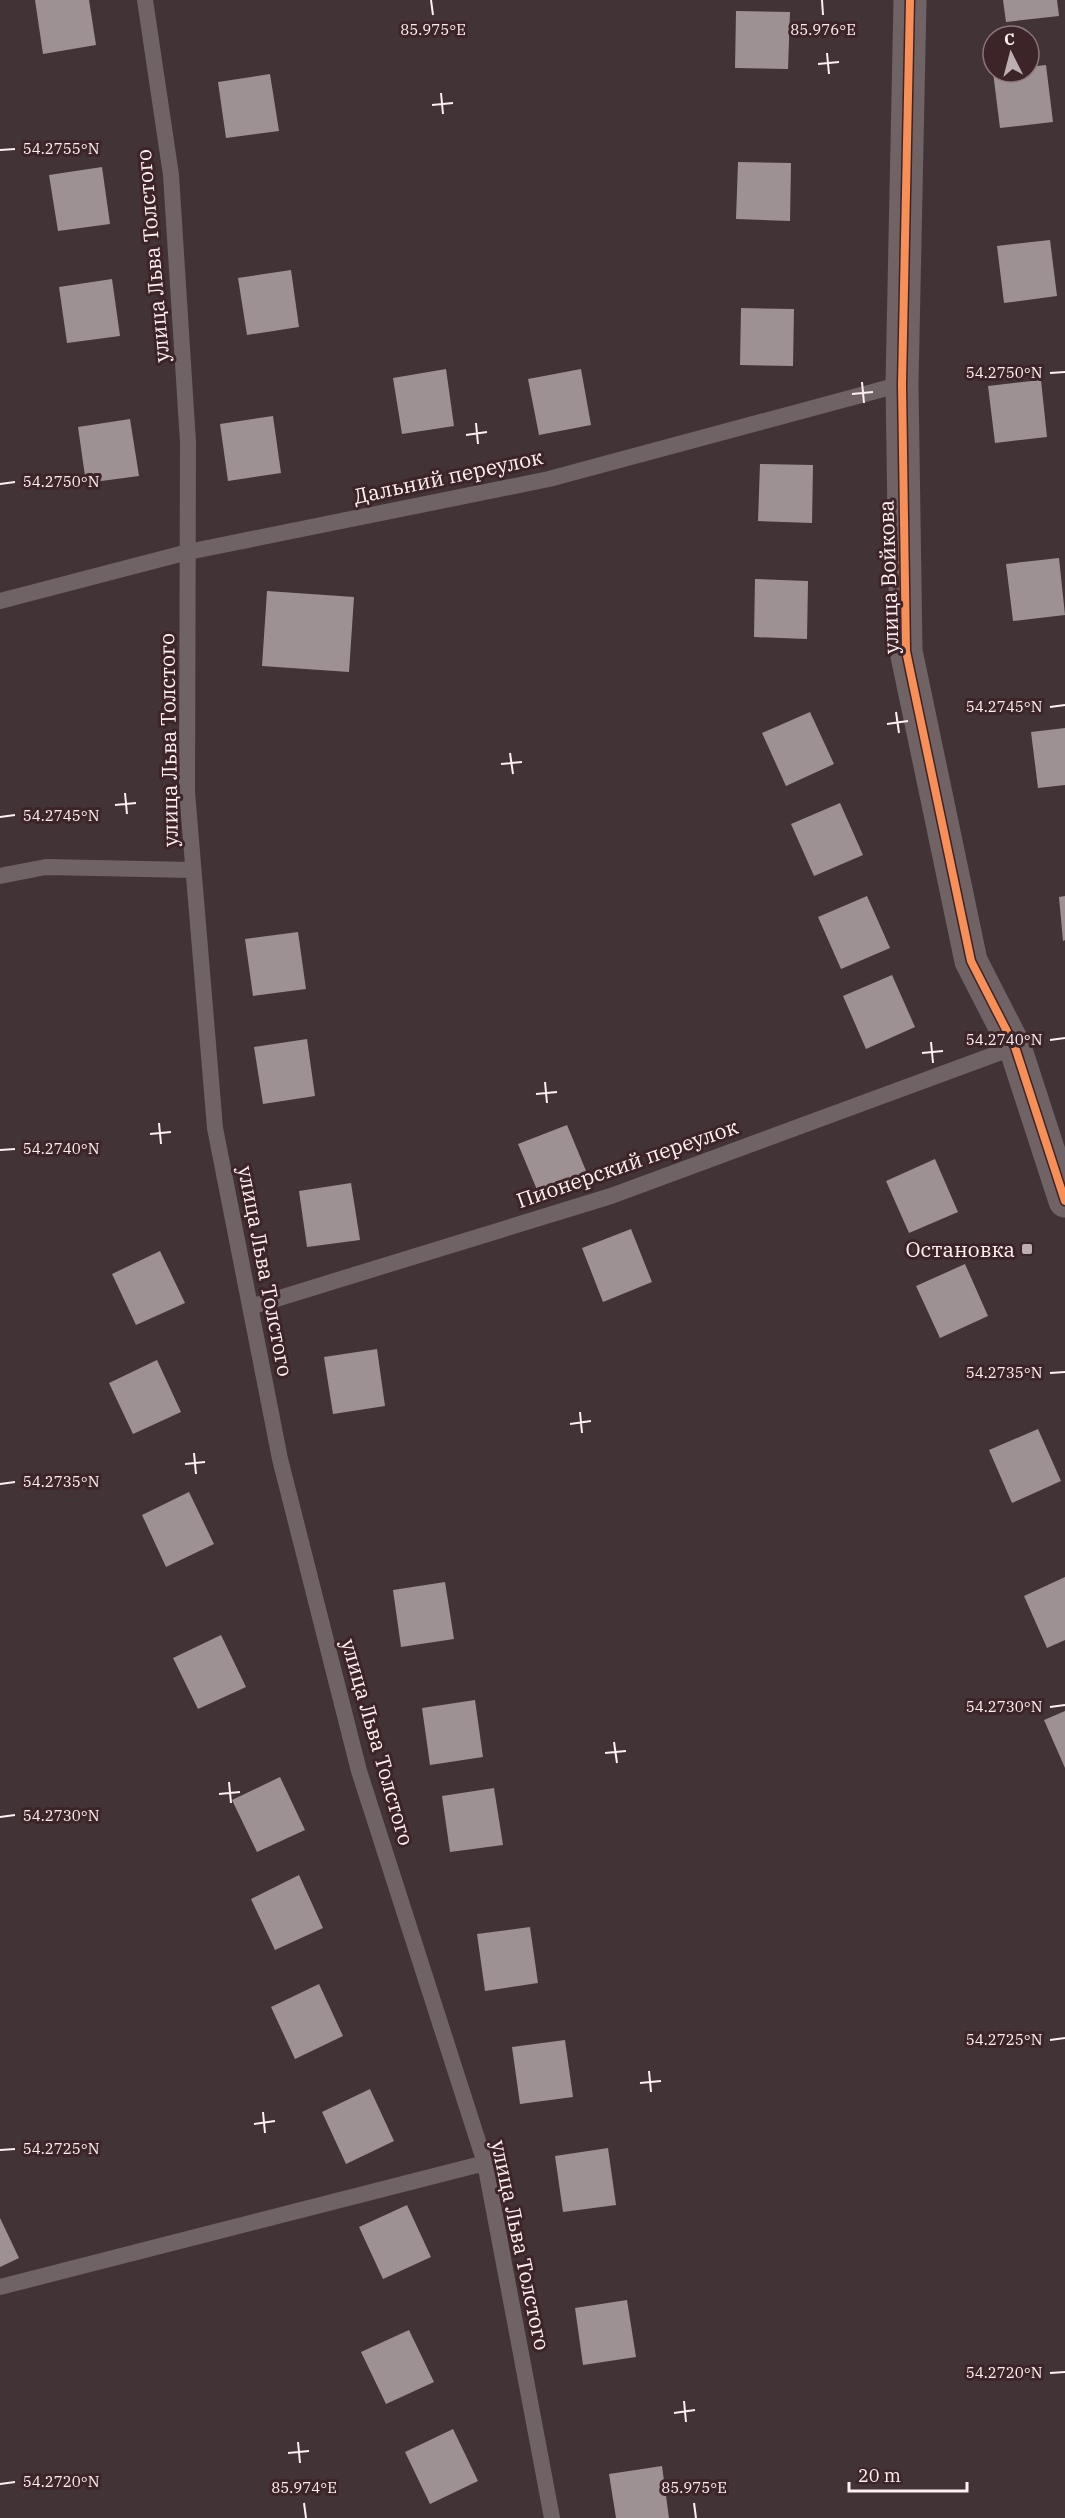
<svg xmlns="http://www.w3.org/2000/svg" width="1065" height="2518" font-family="'IBM Plex Serif',serif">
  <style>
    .building { fill: #9e9193 }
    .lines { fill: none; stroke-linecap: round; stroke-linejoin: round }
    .service { stroke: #706365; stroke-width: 16 }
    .tertiary { stroke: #706365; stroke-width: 33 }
    .cycleway-casing { stroke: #3d2429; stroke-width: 11 }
    .cycleway { stroke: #f78f57; stroke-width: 8 }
    .ticks { fill: none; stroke: #fff1f3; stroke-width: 2 }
    .poi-dot { fill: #bdafb1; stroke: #3d2429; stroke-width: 2 }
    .labels { text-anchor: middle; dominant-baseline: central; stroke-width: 6; stroke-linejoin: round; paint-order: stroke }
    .street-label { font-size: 21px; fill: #fff1f3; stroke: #3d2429 }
    .poi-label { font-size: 21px; fill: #fff1f3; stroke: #3d2429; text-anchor: end }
    .ticks-label { font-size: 15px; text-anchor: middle; fill: #fff1f3; stroke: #3d2429; stroke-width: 6; stroke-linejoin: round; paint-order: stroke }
  </style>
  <rect width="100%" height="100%" fill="#423436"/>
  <path class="building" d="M35,0H89L96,45L43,54Z
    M1003,0H1057L1059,16L1006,22Z
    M736,11L790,12L788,69L735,68Z
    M1046,65L1053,122L1000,128L993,72H1029V67Z
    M270,74L279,131L226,138L218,82Z
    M738,162L791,163L790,221L736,219Z
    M102,167L110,224L58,231L49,175Z
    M1050,240L1057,296L1004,303L997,246Z
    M291,270L299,327L247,335L238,278Z
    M112,279L120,336L67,343L59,287Z
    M741,308L794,309L793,366L740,365Z
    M446,369L454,426L402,434L393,378Z
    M581,369L591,425L539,435L528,379Z
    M1041,380L1047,437L995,443L988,386Z
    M273,416L281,473L228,481L220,424Z
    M130,419L139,476L86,483L78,427Z
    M760,464L813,465L812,523L758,521Z
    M1059,558L1065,615L1013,621L1006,564Z
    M755,579L808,581L807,639L754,637Z
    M267,591L354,597L349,672L262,666Z
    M810,712L834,764L786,786L762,733Z
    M1065,728V785L1038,788L1031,732Z
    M840,803L863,855L814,876L791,824Z
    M867,896L890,948L841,969L818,917Z
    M1065,896V940L1063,941L1059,897Z
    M298,932L306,989L253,996L245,939Z
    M892,975L915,1027L866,1049L843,996Z
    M307,1039L315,1096L263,1104L254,1047Z
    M567,1125L589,1178L540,1197L518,1144Z
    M935,1159L958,1212L909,1233L886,1181Z
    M351,1183L360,1240L307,1247L299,1191Z
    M631,1229L652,1282L603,1302L582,1248Z
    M160,1251L185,1303L136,1325L112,1274Z
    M965,1264L988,1316L940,1338L916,1286Z
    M377,1349L385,1406L333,1414L324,1357Z
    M157,1360L181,1412L133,1434L109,1383Z
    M1038,1429L1061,1481L1012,1503L989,1450Z
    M189,1492L214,1544L166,1567L142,1515Z
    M1065,1577V1640L1047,1648L1024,1596Z
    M445,1582L454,1639L401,1647L393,1590Z
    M221,1635L246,1687L198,1709L173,1658Z
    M475,1700L483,1757L430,1765L422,1708Z
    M1065,1711V1768L1044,1720Z
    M280,1777L305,1830L257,1852L232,1800Z
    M494,1788L503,1845L450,1852L442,1796Z
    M299,1875L323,1928L275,1950L251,1899Z
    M530,1927L538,1983L485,1991L477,1934Z
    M319,1984L343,2036L295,2059L271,2007Z
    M565,2040L573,2097L520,2104L512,2047Z
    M370,2089L394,2141L346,2164L322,2112Z
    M608,2148L616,2205L563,2212L555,2156Z
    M407,2205L431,2257L383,2279L359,2227Z
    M0,2218L19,2258L0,2267Z
    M627,2300L636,2357L583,2365L575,2308Z
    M409,2330L434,2382L386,2404L361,2352Z
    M453,2429L478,2481L430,2504L405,2452Z
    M662,2466L669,2518H616L609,2474Z"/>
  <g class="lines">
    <path class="service" d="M145,0L171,175L188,442L187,792L215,1128L280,1459L359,1771L485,2163L552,2518
      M0,601L188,552L549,479L902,384
      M0,876L46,867L193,870
      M250,1307L611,1196L1015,1047
      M0,2287L485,2163"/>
    <path class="tertiary" d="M910,0L902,384L906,651L971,961L1015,1047L1065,1201"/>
    <defs>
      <path id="cycleway" d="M910,0L902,384L906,651L971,961L1015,1047L1065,1201"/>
    </defs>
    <use href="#cycleway" class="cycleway-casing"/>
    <use href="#cycleway" class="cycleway"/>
  </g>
  <path class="ticks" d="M431,0L433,15M822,0L823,15M827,53L829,74M818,64L839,62M441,93L443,114M432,105L453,103M0,150L15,149M1050,373L1065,372M862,382L864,403M852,394L873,392M476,423L478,444M466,435L487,432M0,484L15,482M1050,707L1065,705M896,712L899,733M887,724L908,721M510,753L513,774M501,764L522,762M125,793L127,814M115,805L136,803M0,817L15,815M1050,1040L1065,1038M931,1042L933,1063M922,1053L943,1051M545,1082L547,1103M536,1094L557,1092M159,1123L161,1144M150,1134L171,1132M0,1150L15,1149M1050,1373L1065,1372M580,1412L582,1433M570,1424L591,1421M194,1453L196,1474M185,1464L205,1462M0,1484L15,1482M1050,1707L1065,1705M614,1742L617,1763M605,1753L626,1751M229,1782L231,1803M219,1794L240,1792M0,1817L15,1815M1050,2040L1065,2038M649,2071L651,2092M640,2083L661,2081M263,2112L265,2133M254,2124L275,2121M0,2150L15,2149M1050,2373L1065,2372M684,2401L686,2422M674,2413L695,2410M298,2442L300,2463M288,2453L309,2451M0,2484L15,2482M304,2503L306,2518M694,2503L696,2518"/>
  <rect class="poi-dot" x="1021" y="1243" width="12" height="12" rx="3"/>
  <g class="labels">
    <g class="street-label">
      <text transform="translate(152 256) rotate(-95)">улица Льва Толстого</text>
      <text transform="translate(448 476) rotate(-12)">Дальний переулок</text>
      <text transform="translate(888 577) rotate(-92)">улица Войкова</text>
      <text transform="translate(168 740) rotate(-91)">улица Льва Толстого</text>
      <text transform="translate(627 1163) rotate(-19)">Пионерский переулок</text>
      <text transform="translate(266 1271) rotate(79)">улица Льва Толстого</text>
      <text transform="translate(378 1742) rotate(74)">улица Льва Толстого</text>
      <text transform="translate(521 2245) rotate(78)">улица Льва Толстого</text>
    </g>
    <g class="poi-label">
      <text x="1015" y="1249">Остановка</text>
    </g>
  </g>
  <g class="ticks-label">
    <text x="433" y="35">85.975°E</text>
    <text x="823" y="35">85.976°E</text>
    <text x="61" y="154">54.2755°N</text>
    <text x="1004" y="378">54.2750°N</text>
    <text x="61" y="487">54.2750°N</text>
    <text x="1004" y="712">54.2745°N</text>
    <text x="61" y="821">54.2745°N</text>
    <text x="1004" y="1045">54.2740°N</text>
    <text x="61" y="1154">54.2740°N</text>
    <text x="1004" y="1378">54.2735°N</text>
    <text x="61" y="1487">54.2735°N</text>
    <text x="1004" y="1712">54.2730°N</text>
    <text x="61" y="1821">54.2730°N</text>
    <text x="1004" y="2045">54.2725°N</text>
    <text x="61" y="2154">54.2725°N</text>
    <text x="1004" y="2378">54.2720°N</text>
    <text x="61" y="2487">54.2720°N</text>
    <text x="304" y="2493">85.974°E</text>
    <text x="694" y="2493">85.975°E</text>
  </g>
  <g transform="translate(1011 54) rotate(354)"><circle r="28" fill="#3d2429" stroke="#8b767a" stroke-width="1.5"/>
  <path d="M0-4.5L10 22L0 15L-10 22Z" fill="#bdafb1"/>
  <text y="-9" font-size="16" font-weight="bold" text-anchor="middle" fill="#fff1f3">С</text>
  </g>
  <path d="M849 2482v9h118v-9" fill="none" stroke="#fff1f3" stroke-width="3"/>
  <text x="858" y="2482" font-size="18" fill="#fff1f3" stroke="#3d2429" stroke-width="4.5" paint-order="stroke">20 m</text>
</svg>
